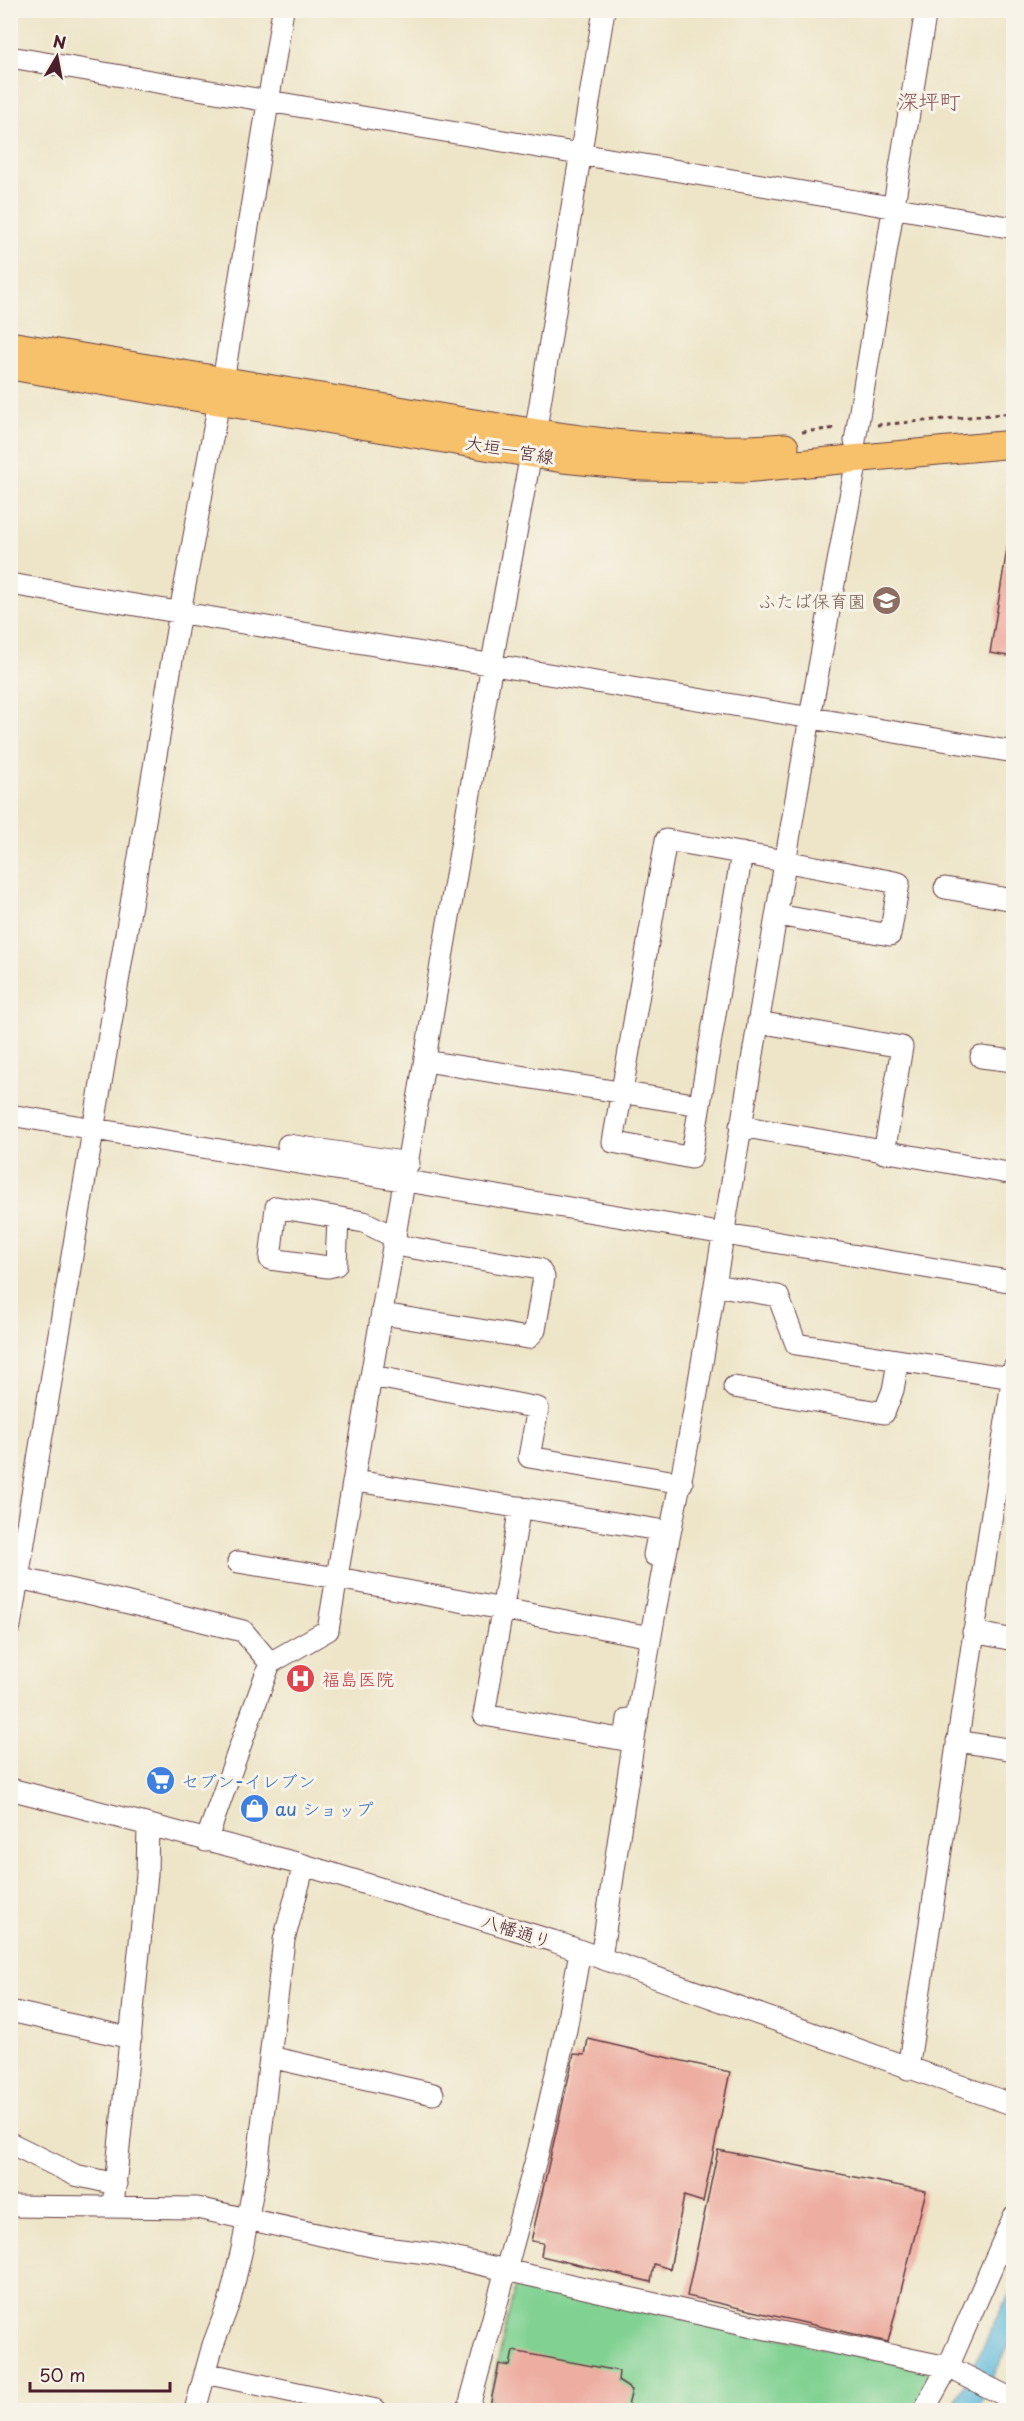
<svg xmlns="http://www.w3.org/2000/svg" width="1024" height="2421" font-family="'Playpen Sans','Klee One',sans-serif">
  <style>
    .green { fill: #80d192; stroke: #65785e; stroke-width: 1.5 }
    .water { fill: #5dbadb; stroke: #546c83; stroke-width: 1.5 }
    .building { fill: #edada0 }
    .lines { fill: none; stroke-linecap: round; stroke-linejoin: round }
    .minor-casing { stroke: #633d43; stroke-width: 23 }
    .major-casing { stroke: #633d43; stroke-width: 29 }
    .path { stroke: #633d43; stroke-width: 3; stroke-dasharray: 4.5 4.5; stroke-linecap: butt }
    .minor { stroke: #fff; stroke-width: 21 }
    .major { stroke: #f7c06b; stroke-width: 27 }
    .labels { text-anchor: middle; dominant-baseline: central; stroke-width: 6; stroke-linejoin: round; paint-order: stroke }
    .street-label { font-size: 18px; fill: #4a1f2b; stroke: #f7f3e8 }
    .education-label { font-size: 18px; fill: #785e54; stroke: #f7f3e8; text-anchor: end }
    .health-label { font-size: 18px; fill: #be3a42; stroke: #f7f3e8; text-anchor: start }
    .shop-label { font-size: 18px; fill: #366cbe; stroke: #f7f3e8; text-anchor: start }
    .quarter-label { font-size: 21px; fill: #835154; stroke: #f7f3e8 }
  </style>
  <rect width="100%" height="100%" fill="#f7f3e8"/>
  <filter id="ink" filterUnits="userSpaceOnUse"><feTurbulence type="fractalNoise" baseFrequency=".0167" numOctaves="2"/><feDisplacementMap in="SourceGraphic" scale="12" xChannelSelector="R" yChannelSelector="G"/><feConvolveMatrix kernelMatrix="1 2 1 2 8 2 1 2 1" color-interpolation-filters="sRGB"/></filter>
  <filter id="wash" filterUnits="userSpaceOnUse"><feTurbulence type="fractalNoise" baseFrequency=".008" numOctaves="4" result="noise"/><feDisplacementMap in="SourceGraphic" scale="24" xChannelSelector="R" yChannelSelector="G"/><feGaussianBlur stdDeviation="1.35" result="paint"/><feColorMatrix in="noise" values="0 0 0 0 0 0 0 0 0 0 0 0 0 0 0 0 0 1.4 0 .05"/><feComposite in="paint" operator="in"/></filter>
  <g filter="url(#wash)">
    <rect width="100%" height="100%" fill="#eee5c8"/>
    <path class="green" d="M516,2281L937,2372L915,2410H487Z"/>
    <path class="water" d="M1013,2287V2336L977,2410H951Z"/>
    <g id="blocks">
      <path class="building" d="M1010,531L1014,532V657L990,653Z
        M588,2039L730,2072L703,2202L684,2196L670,2269L654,2264L651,2282L541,2256L543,2243L531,2241L574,2054L585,2055Z
        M718,2150L926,2191L888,2342L687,2296Z
        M513,2351L619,2371L618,2381L632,2390L627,2410H489L499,2364L510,2366Z"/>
    </g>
  </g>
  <g filter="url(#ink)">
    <use href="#blocks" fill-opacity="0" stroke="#633d43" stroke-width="1.5"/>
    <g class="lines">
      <defs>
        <path id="minor" d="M10,57L1014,228
          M855,441L926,10
          M10,584L1014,752
          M742,853L691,1158L613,1142L666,840C744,853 821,868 899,883L890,935L777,915
          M945,888L1014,900
          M758,1022L902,1047L884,1153
          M981,1057L1014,1061
          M425,1061L700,1105
          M10,1115L1014,1282
          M740,1126L1014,1174
          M288,1145L409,1163
          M338,1218L336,1265L328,1267L270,1259L276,1207L364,1222L396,1238
          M715,1285L778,1296L796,1344L1012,1378
          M383,1314L528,1338L535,1330L544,1277L539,1269L395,1245
          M372,1376L538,1408L529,1457L682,1483
          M734,1387L884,1413L893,1390L898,1362
          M356,1481L659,1530L654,1555
          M520,1507L484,1715L625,1740L628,1719
          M238,1562L338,1578L640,1635
          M18,1578L96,1595L243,1631L270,1663
          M10,1626L180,612L225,369L283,10
          M973,1632L1014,1640
          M957,1741L1014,1750
          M10,1789L304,1865L553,1941L1014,2105
          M206,1841L270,1663L328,1630L496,640L537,422L604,10
          M601,1958C619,1837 636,1716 658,1596C670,1528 686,1461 697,1393C749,1082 798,770 857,460
          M10,2011L131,2038
          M270,2057L433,2094
          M908,2069L1014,1368
          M10,2143L75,2175L116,2184
          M10,2206L197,2208L376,2247L435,2254L757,2327L948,2367L1014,2400
          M113,2206L147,1874L148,1826
          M205,2373L376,2410
          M195,2410L213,2345L230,2300L242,2249L257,2167L284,1940L304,1865
          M468,2410L538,2152L566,2030L580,1951
          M924,2410L948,2367L1014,2216"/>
        <path id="major" d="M10,345C140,367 269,388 399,410C527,432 655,457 785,447
          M10,366L563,459L642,467L743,469L1014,444"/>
      </defs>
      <use href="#minor" class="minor-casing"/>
      <use href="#major" class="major-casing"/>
      <path class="path" d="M877,425L1014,413
        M802,432L837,428"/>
      <use href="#minor" class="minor"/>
      <use href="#major" class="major"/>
    </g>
  </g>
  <defs>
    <symbol id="school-disc" viewBox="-11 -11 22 22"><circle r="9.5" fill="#8d6e63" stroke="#f7f3e8"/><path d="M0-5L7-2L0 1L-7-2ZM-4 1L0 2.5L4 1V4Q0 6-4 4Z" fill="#fff"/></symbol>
    <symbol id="hospital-disc" viewBox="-11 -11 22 22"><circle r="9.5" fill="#e0444e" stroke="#f7f3e8"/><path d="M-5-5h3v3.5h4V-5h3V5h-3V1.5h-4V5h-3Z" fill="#fff"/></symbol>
    <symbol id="supermarket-disc" viewBox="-11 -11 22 22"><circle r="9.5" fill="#3f7fe0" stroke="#f7f3e8"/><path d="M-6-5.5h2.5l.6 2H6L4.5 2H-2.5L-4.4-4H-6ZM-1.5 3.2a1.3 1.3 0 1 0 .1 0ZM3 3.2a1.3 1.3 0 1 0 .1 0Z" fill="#fff"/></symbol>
    <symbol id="shop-disc" viewBox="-11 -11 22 22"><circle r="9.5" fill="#3f7fe0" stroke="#f7f3e8"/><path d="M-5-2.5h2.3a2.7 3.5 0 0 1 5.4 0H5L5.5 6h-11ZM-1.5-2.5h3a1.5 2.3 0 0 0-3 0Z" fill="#fff"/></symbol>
  </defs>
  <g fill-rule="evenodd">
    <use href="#school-disc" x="870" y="584" width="33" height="33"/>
    <use href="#hospital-disc" x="284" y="1662" width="33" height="33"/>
    <use href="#supermarket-disc" x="144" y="1764" width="33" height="33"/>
    <use href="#shop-disc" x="238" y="1792" width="33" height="33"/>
  </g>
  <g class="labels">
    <g class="street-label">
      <text transform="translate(510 449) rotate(10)">大垣一宮線</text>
      <text transform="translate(517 1930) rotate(18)">八幡通り</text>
    </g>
    <g class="education-label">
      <text x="866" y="600">ふたば保育園</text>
    </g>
    <g class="health-label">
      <text x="322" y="1678">福島医院</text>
    </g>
    <g class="shop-label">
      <text x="181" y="1780">セブン-イレブン</text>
      <text x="275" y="1808">au ショップ</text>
    </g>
    <g class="quarter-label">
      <text x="929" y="100">深坪町</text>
    </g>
  </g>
  <rect width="1024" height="2421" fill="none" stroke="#f7f3e8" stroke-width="36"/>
  <g transform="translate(57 57) rotate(10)" stroke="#f7f3e8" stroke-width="4.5" paint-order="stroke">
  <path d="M0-4.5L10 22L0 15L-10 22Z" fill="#4a1f2b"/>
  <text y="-9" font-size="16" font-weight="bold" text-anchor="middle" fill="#4a1f2b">N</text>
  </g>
  <path d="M30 2382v9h140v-9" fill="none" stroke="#4a1f2b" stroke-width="3"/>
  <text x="39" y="2382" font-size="18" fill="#4a1f2b" stroke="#f7f3e8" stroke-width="4.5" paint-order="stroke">50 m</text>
</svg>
